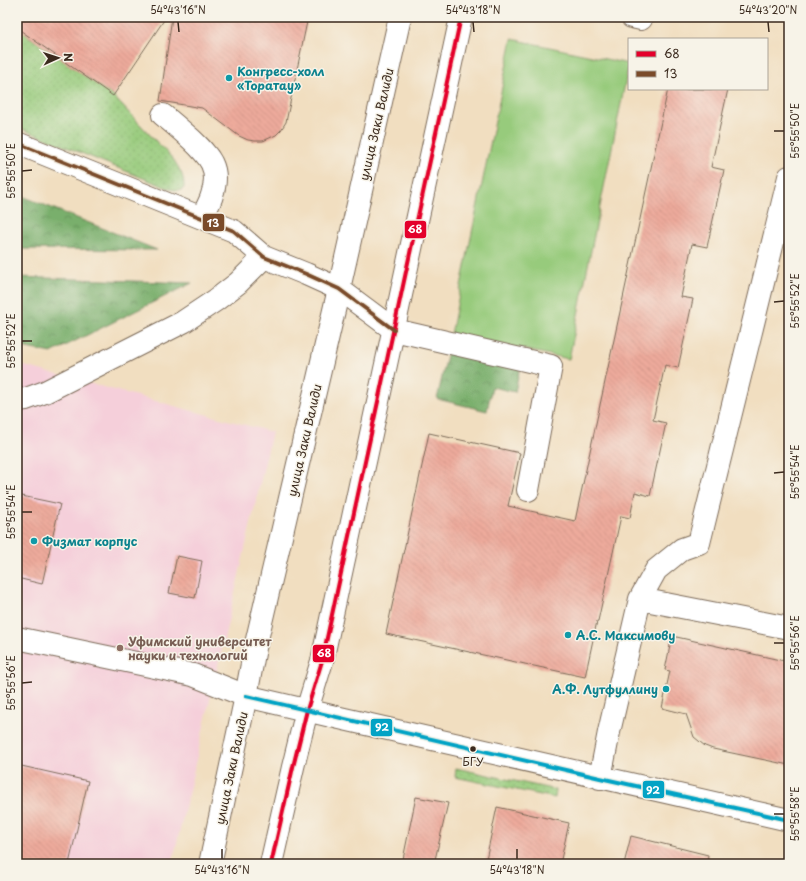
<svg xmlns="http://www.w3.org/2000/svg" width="806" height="881" font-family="'Playpen Sans',sans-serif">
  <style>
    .built { fill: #f5cfda }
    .grass { fill: url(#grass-dots); stroke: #697a4d }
    .forest { fill: url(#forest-crowns); stroke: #5a6c45 }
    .park { fill: #97cb7c; stroke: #697a4d }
    .building { fill: url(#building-back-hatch) }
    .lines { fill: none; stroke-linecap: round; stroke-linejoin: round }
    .minor-casing { stroke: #7b6957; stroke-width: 24 }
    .major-casing { stroke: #7b6957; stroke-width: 24 }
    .minor { stroke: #fff; stroke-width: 22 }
    .major { stroke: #fff; stroke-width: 22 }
    .bus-1-casing { stroke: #f7f3e8; stroke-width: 7 }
    .bus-2-casing { stroke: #f7f3e8; stroke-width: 7 }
    .bus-3-casing { stroke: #f7f3e8; stroke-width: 7 }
    .bus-1 { stroke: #e4002b; stroke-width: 4 }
    .bus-2 { stroke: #7a4b2a; stroke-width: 4 }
    .bus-3 { stroke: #03a3c5; stroke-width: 4 }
    .ticks { fill: none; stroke: #3b2a1e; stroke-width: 1.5 }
    .culture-dot { fill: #0f9aa8; stroke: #f7f3e8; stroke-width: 1.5 }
    .education-dot { fill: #8d6e63; stroke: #f7f3e8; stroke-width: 1.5 }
    .bus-dot { fill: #3b2a1e; stroke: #f7f3e8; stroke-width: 1.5 }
    .labels { text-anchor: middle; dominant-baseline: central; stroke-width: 3; stroke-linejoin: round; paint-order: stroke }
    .bus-label { font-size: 11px; fill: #3b2a1e; stroke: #f7f3e8 }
    .culture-label { font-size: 12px; font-weight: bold; fill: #0d838f; stroke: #f7f3e8; text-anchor: start }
    .street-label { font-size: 12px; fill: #3b2a1e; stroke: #f7f3e8 }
    .education-label { font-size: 12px; font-weight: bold; fill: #785e54; stroke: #f7f3e8; text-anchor: start }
    .line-badge { stroke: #f7f3e8; stroke-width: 1.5 }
    .badge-label { font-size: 11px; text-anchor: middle; font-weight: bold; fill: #fff }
    .neatline { fill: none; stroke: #3b2a1e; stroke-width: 1.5 }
    .ticks-label { font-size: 10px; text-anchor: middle; fill: #3b2a1e }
  </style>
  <defs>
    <pattern id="grass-dots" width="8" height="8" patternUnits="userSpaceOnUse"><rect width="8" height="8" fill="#97cb7c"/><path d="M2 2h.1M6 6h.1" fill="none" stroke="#83ae6b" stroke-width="1.8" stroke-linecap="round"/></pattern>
    <pattern id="forest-crowns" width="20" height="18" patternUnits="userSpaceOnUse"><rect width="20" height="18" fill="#79af6c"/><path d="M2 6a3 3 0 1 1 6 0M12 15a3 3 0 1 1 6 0" fill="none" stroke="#648f58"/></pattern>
    <pattern id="building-back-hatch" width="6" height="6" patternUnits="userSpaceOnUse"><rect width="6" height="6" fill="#edaa9b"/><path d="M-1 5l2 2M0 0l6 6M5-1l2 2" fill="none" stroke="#cc9285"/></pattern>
  </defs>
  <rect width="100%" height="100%" fill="#f7f3e8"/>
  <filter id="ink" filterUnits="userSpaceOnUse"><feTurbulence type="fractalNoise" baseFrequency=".025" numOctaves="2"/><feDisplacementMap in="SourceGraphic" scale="8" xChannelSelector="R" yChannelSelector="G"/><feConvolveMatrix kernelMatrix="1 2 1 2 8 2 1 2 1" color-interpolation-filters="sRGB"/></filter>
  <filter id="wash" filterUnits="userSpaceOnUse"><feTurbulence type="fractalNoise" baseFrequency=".012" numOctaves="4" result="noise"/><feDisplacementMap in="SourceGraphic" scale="16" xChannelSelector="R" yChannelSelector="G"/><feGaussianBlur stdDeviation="0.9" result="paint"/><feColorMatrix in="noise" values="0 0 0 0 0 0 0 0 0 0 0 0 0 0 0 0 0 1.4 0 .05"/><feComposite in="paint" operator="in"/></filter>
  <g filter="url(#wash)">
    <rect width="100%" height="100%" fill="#f1dec0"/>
    <path class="built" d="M17,364L272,432L172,864H17Z"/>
    <path class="grass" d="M17,28L113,96L173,159C179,168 185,177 184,188C180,192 176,190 170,189L17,127Z
      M456,768L556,790L555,798L455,777Z"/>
    <path class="forest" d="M17,194L157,250L17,249Z
      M17,277L192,283L51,353L17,346Z
      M448,351L520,367L515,392L492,387L487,411L437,399Z"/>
    <path class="park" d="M512,39L629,64L569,359L451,334Z"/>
    <g id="blocks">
      <path class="building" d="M17,17H166L113,96L17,28Z
        M172,17H308L286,122L281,130L276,135L263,141H255L248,140L239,136L202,108L160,101Z
        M668,89H728L711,167L724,170L707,247L692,244L681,297L693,299L678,368L665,365L653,420L666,423L650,496L635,492L630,518L621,516L598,621H597L585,677L386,634L429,433L520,453L508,506L575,521Z
        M17,495L60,504L42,584L17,578Z
        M177,556L202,561L195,598L169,593Z
        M672,636L789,662V765L713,749L705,746L694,737L686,714L662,708L670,671L665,670Z
        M17,765L88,781L69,864H17Z
        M416,797L448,803L434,864H402Z
        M497,807L569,823L560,864H485Z
        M631,836L708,855L707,864H624Z"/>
    </g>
  </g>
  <g filter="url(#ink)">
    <use href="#blocks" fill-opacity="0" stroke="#7b6957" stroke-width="1"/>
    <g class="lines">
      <defs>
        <path id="minor" d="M632,17L641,19V17
          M163,115C173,123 182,131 191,139C209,156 221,168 212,195C210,203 205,210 202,218
          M17,143L234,231L264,257L306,274L339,289L394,330L551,366L528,490
          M17,400L26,399L45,392L183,322L216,300L238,283L264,257
          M640,599L789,628
          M17,638L193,675L246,696L344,719L789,820
          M600,778L609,732L640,599L656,570L682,549L699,543L789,177"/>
        <path id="major" d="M210,864L246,696L255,648L339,289L400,17
          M271,864L293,767L307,710L322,661L461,17"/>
      </defs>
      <use href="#minor" class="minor-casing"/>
      <use href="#major" class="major-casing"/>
      <use href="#minor" class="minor"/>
      <use href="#major" class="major"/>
      <defs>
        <path id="bus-1" d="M271,864L293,767L307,710L322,661L461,17"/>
        <path id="bus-2" d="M17,143L234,231L264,257L306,274L339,289L394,330"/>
        <path id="bus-3" d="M246,696L600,778L789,820"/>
      </defs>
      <use href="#bus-1" class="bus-1-casing"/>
      <use href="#bus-2" class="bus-2-casing"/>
      <use href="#bus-3" class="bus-3-casing"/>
      <use href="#bus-1" class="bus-1"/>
      <use href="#bus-2" class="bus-2"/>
      <use href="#bus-3" class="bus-3"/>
    </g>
  </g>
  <path class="ticks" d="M178,22L179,32M473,22L474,32M768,22L769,32M774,131H784M22,171L32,170M774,302L784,301M22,341H32M774,473L784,472M22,512H32M774,643H784M22,683L32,682M774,814H784M222,849V859M517,849V859"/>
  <g class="culture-dot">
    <circle cx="229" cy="78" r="4"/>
    <circle cx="34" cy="541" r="4"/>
    <circle cx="568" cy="635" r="4"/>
    <circle cx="666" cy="689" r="4"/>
  </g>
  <circle class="education-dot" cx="120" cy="648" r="4"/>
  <circle class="bus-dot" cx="473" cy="749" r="3.5"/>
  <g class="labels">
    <g class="bus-label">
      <text x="473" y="761">БГУ</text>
    </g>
    <g class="culture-label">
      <text x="237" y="71">Конгресс-холл<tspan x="237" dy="14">«Торатау»</tspan></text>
      <text x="42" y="541">Физмат корпус</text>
      <text x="576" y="635">А.С. Максимову</text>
      <text x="658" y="689" text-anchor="end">А.Ф. Лутфуллину</text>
    </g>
    <g class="street-label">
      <text transform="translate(376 124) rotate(-77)">улица Заки Валиди</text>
      <text transform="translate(304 440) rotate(-77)">улица Заки Валиди</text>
      <text transform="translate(231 768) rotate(-78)">улица Заки Валиди</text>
    </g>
    <g class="education-label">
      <text x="128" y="641">Уфимский университет<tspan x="128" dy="14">науки и технологий</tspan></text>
    </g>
  </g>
  <g class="line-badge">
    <rect x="202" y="213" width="23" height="19" rx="4" fill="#7a4b2a"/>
    <rect x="404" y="220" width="23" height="19" rx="4" fill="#e4002b"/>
    <rect x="312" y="644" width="23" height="19" rx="4" fill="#e4002b"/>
    <rect x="370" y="718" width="23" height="19" rx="4" fill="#03a3c5"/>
    <rect x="642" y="780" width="23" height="19" rx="4" fill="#03a3c5"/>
  </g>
  <g class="badge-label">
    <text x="213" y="227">13</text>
    <text x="415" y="233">68</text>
    <text x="324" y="657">68</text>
    <text x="382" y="731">92</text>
    <text x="653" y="794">92</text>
  </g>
  <rect width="806" height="881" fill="none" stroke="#f7f3e8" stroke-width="44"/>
  <rect x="628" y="38" width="140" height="52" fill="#f7f3e8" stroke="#aca397"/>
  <rect x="636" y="51" width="20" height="6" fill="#e4002b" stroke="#aca397"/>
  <text x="664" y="58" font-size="12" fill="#3b2a1e">68</text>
  <rect x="636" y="71" width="20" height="6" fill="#7a4b2a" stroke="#aca397"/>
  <text x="664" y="78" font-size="12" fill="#3b2a1e">13</text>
  <g transform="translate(58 58) rotate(87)" stroke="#f7f3e8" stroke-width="3" paint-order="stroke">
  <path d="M0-3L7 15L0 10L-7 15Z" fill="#3b2a1e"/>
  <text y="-6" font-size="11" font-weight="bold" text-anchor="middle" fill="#3b2a1e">N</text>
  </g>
  <rect x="22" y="22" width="762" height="837" class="neatline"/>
  <g class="ticks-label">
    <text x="178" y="14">54°43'16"N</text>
    <text x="473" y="14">54°43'18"N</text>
    <text x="768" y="14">54°43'20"N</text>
    <text transform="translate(795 131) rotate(-90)" y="4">55°55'50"E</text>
    <text transform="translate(11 171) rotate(-90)" y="4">55°55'50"E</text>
    <text transform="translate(795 301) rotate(-90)" y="4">55°55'52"E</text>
    <text transform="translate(11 341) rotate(-90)" y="4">55°55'52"E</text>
    <text transform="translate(795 472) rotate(-90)" y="4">55°55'54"E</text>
    <text transform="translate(11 512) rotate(-90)" y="4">55°55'54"E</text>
    <text transform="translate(795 643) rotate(-90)" y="4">55°55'56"E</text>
    <text transform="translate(11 683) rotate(-90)" y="4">55°55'56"E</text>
    <text transform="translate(795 814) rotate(-90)" y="4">55°55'58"E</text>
    <text x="222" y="874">54°43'16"N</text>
    <text x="517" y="874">54°43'18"N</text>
  </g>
</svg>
